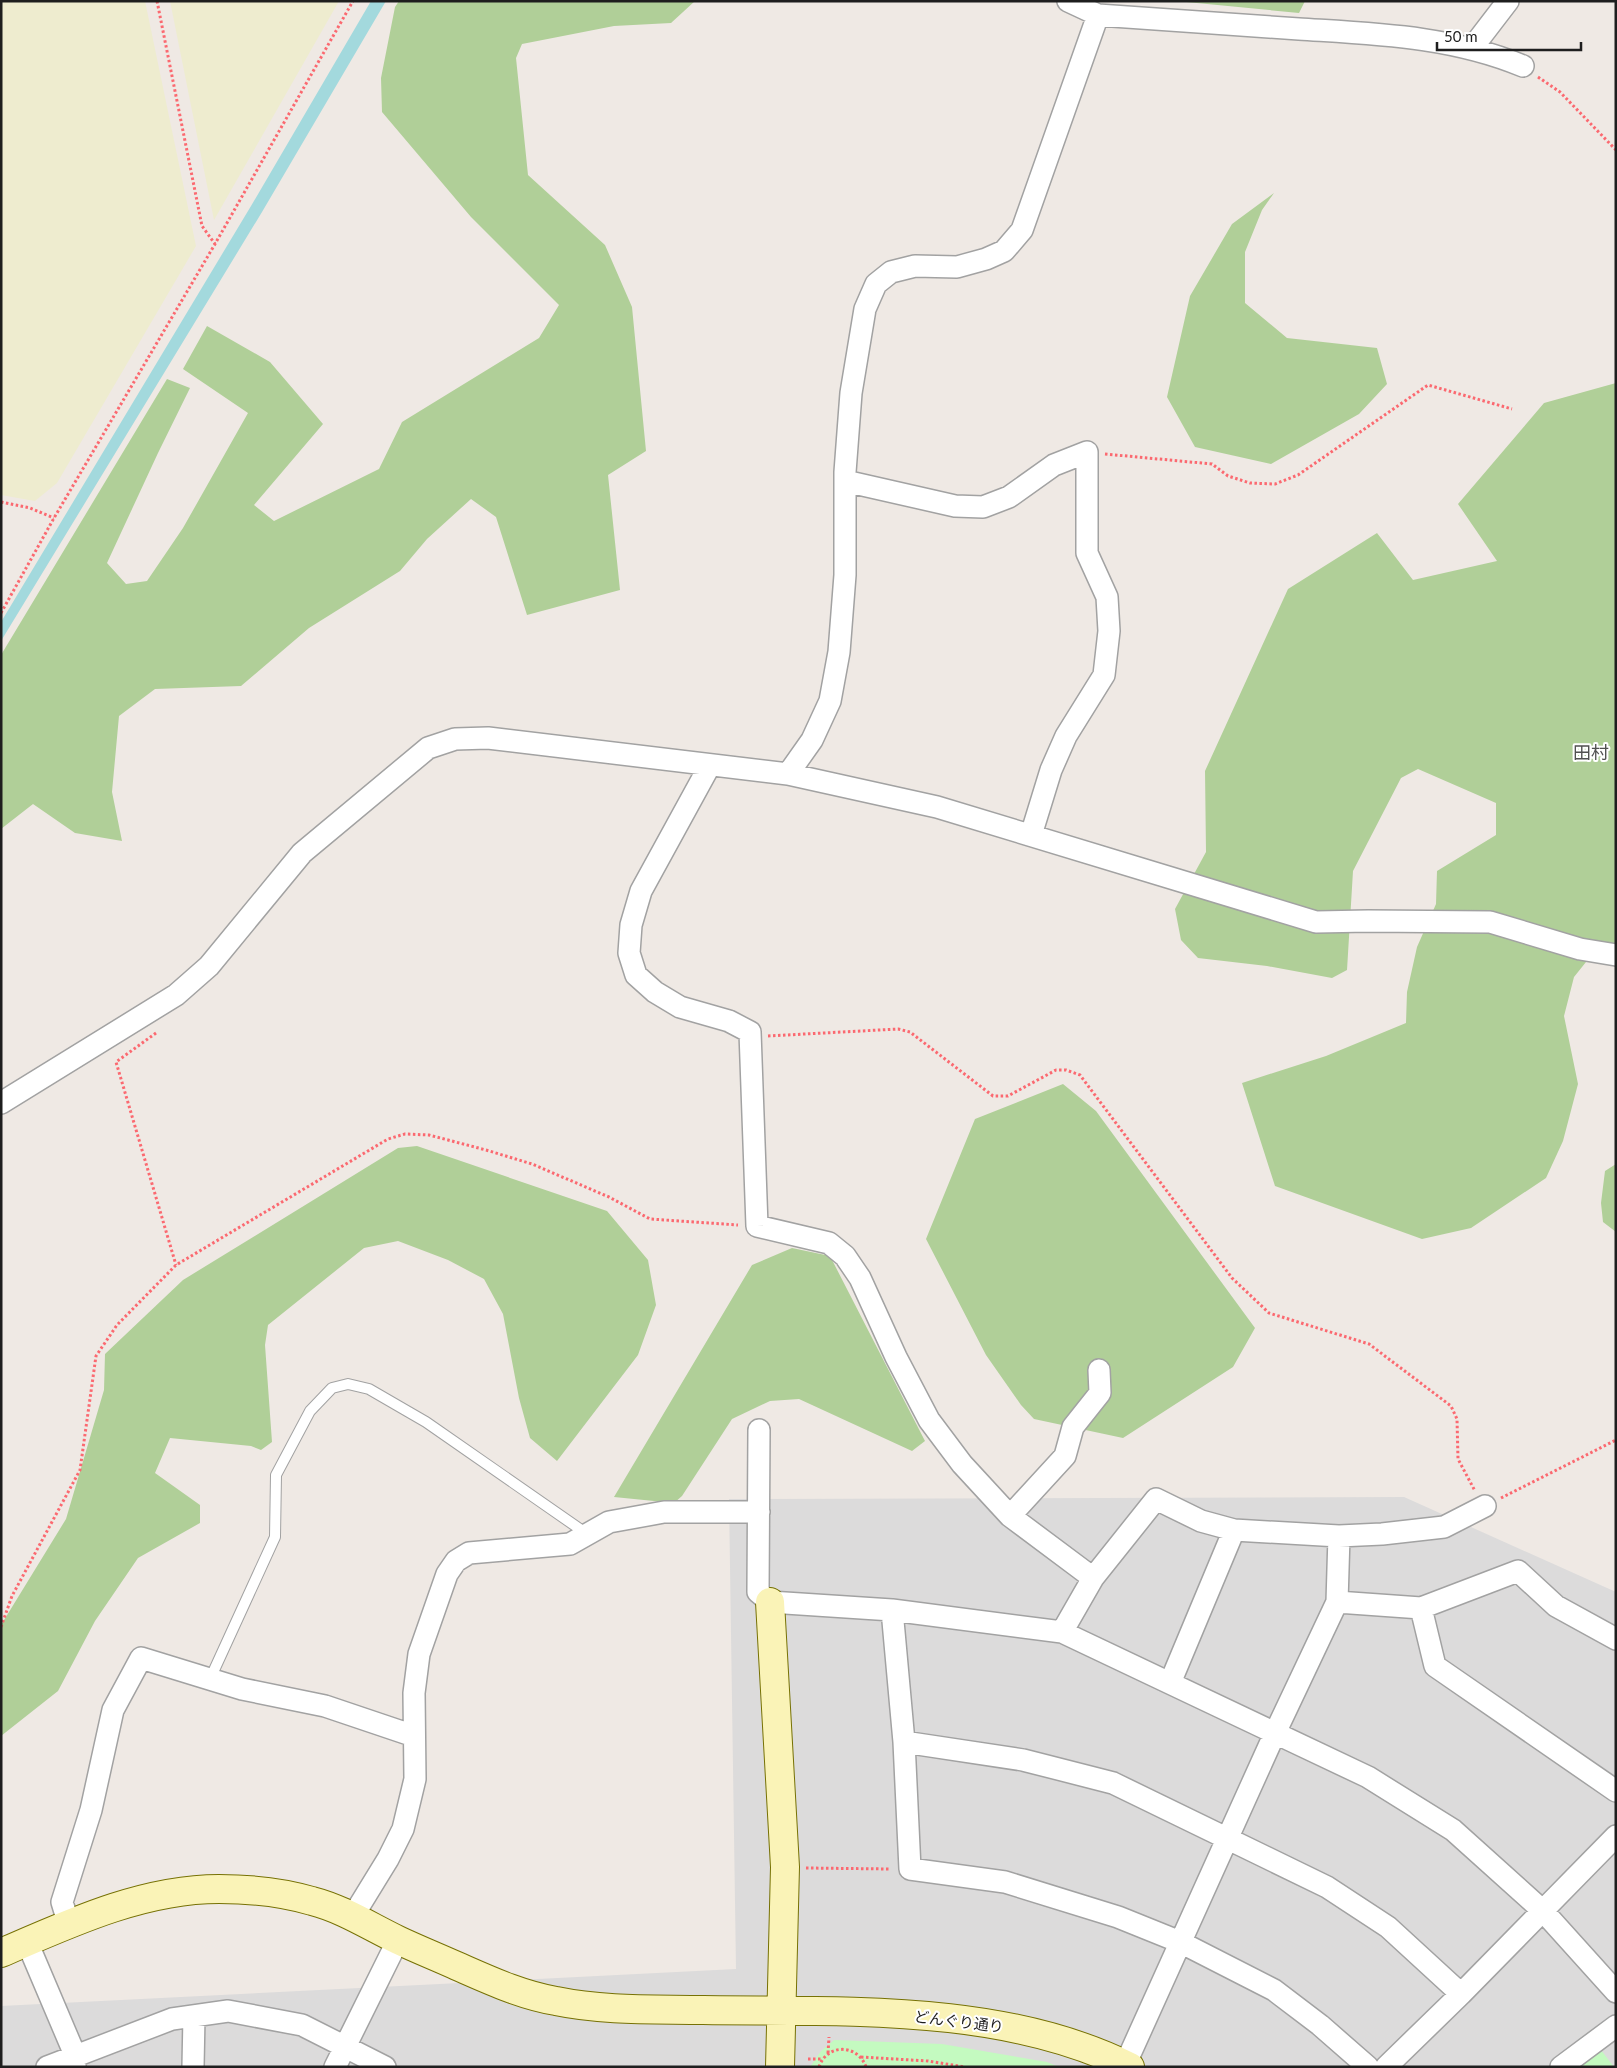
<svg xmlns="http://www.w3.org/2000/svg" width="1617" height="2068" font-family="Lato,'Noto Sans JP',sans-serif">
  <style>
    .residential { fill: #dcdbdb }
    .farmland { fill: #eeeccf }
    .forest { fill: #b0cf98 }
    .park { fill: #c4fac0 }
    .water { fill: #a3d9dd }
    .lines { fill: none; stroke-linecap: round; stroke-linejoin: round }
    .lane-casing { stroke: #a2a2a2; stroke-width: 12 }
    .street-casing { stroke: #a2a2a2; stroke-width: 24 }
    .secondary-casing { stroke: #767104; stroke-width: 30 }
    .path { stroke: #fb6970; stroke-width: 3; stroke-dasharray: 2.5 2.5; stroke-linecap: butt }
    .lane { stroke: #fff; stroke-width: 10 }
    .street { stroke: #fff; stroke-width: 21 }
    .secondary { stroke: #faf3b7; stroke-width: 28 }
    .labels { text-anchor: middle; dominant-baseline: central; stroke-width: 4; stroke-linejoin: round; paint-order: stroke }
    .street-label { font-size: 15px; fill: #1e1e1e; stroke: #fff }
    .quarter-label { font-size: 18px; fill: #515151; stroke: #fff }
  </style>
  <rect width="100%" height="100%" fill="#efe9e4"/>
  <path class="residential" d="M1404,1497L1616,1592V2067H1V2006L736,1969L729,1499Z"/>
  <path class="farmland" d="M1,1H145L196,246L57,483L35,501L1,495Z
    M170,1H339L214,220Z"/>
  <path class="forest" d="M399,1H695L671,23L614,26L522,44L516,58L528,175L605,245L632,307L646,451L608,475L620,590L527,615L496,517L471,499L427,539L400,571L309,628L241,686L155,689L119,716L112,792L122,841L75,833L33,804L1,829V655L167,379L190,388L158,453L107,563L126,584L147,581L183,528L248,413L183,369L207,326L270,362L323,424L254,505L274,521L379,469L402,422L539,338L559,305L471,217L382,112L381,78L395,7Z
    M1176,1H1305L1299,13Z
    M1274,193L1262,210L1245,252V303L1287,338L1377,348L1387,384L1359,414L1271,464L1195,447L1167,397L1190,296L1232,224Z
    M1616,383V944L1602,942L1574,977L1564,1016L1578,1084L1563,1141L1546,1178L1471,1228L1422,1239L1275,1186L1242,1083L1326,1056L1406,1023L1407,992L1417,947L1436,904L1437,871L1496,835V803L1418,769L1401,778L1353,871L1347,970L1332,978L1267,966L1198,958L1181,940L1175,909L1206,852L1205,771L1288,589L1377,533L1413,580L1497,561L1458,504L1544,403Z
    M1063,1084L1096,1111L1255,1328L1233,1367L1123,1438L1034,1419L1021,1405L986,1355L926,1239L975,1119Z
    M417,1146L607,1211L648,1260L656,1305L638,1355L557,1461L530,1438L519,1398L503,1314L484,1279L448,1260L398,1241L364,1248L268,1325L265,1345L272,1442L261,1450L251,1446L170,1438L155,1473L200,1505V1523L138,1558L95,1621L58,1691L1,1736V1625L66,1519L104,1390L105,1354L183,1280L398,1148Z
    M1616,1164V1232L1603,1222L1601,1203L1605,1171Z
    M792,1248L830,1256L925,1441L912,1451L799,1399L770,1401L732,1419L682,1496L674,1503L614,1497L752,1265Z"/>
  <path class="park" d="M834,2040L942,2044L1047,2062L1059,2067H810L821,2051Z
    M1601,2050L1614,2067H1578Z"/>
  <path class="water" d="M371,1H386L262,212L1,641V622L251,206Z"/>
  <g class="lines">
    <defs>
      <path id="lane" d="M210,1679L275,1537L276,1475L310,1411L332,1388L348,1384L369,1389L426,1422L587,1534"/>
      <path id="street" d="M1068,1L1098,15C1165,20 1232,24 1299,29C1376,34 1451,36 1523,66
        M1472,48L1508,1
        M845,481L955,506L983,507L1009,497L1054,465L1087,452V553L1107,597L1109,631L1104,675L1066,736L1051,770L1031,835
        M710,765L641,891L631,925L629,953L636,975L655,992L680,1007L729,1021L750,1032L757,1226L829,1243L845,1256L860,1278L896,1357L929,1420L962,1464L1010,1516L1093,1578
        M788,774L812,740L830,701L839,652L845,575V472L851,393L865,309L876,284L891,272L915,266L957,267L986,259L1004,251L1022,230L1098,15
        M1,1103L176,995L209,966L302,853L428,748L455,739L488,738L788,774L937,807L1316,922L1368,921L1490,922L1580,949L1616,955
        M759,1430L758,1592L770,1602L892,1610L1062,1632L1368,1777L1453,1830L1543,1911L1616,1992
        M1010,1516L1065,1456L1073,1427L1100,1393L1099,1370
        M1337,1602L1421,1608L1518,1571L1556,1606L1616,1639
        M1421,1608L1435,1666L1616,1791
        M892,1610L904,1742L910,1869L1005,1882L1118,1917L1180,1942L1274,1990L1320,2025L1368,2067
        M1062,1632L1093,1578L1156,1499L1201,1521L1234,1530L1339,1536L1382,1534L1444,1527L1485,1506
        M1170,1683L1234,1530
        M904,1742L1023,1760L1113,1783L1327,1887L1388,1927L1461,1994
        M353,1916L388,1859L403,1829L415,1779L414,1693L419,1654L447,1574L456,1561L469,1553L570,1544L609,1522L664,1512H759
        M69,1925L62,1902L91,1810L113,1710L141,1658L242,1689L325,1706L414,1736
        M27,1942L75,2055V2067
        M1125,2065L1275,1733L1337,1602L1339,1536
        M47,2067L172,2019L228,2011L302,2025L385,2067
        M193,2067L194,2016
        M335,2067L398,1940
        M1386,2067L1461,1994L1616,1836
        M1561,2067L1616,2026"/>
      <path id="secondary" d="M770,1602L785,1867L780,2067
        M1,1953C70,1923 143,1889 219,1889C251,1889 282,1892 312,1901C343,1909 369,1926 398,1940C417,1949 437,1957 457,1966C489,1980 521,1995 556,2001C604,2011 654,2009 703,2010C842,2012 1002,2003 1130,2067"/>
    </defs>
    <use href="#lane" class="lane-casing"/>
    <use href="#street" class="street-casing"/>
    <use href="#secondary" class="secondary-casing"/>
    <path class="path" d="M157,1L202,226L215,244
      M1538,77L1560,92L1616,150
      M1105,454L1212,464L1228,476L1250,483L1275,484L1298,475L1428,385L1512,409
      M1,502L30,508L54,518
      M1,613L54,518L215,244L353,1
      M156,1033L116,1062L176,1265
      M768,1036L898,1029L910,1032L993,1096H1008L1056,1070H1066L1080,1075L1232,1278L1269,1313L1369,1344L1451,1406L1457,1419L1458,1459L1475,1491
      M1501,1498L1616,1440
      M1,1627L12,1596L80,1470L96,1356L117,1325L176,1265L388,1139L405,1134L429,1135L486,1150L532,1164L609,1197L650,1219L738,1225
      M806,1868L890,1869
      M828,2053L829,2037
      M861,2057L928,2061L965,2067
      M808,2059H823
      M819,2067C827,2043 858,2044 866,2067"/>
    <use href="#lane" class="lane"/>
    <use href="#street" class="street"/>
    <use href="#secondary" class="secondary"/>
  </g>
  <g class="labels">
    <g class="street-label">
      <text transform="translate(959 2021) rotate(7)">どんぐり通り</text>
    </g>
    <g class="quarter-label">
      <text x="1591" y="752">田村</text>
    </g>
  </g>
  <rect width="1617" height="2068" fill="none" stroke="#1e1e1e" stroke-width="5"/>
  <path d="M1437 42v8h144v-8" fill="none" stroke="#1e1e1e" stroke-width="2.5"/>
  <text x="1444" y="42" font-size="15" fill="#1e1e1e" stroke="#ffffff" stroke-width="4" paint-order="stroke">50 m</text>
</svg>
